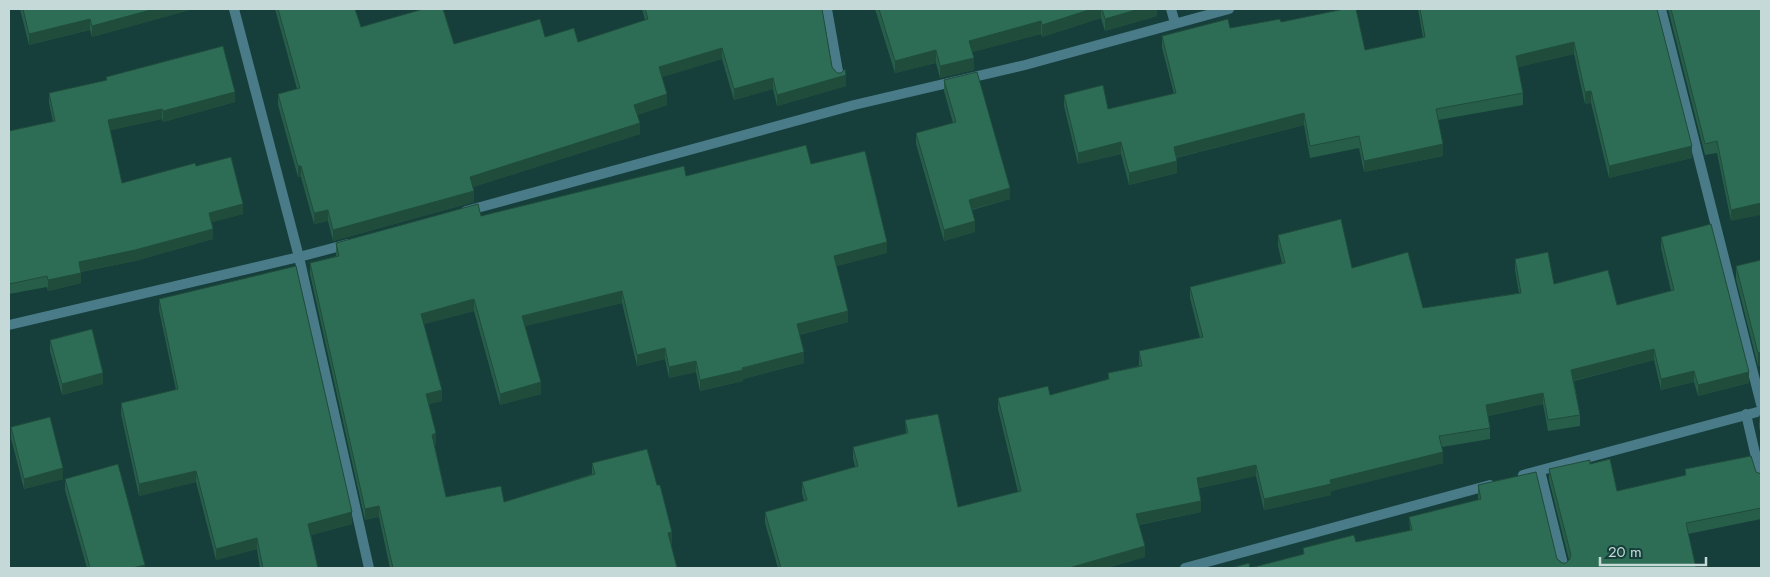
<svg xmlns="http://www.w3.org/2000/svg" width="1770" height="577" font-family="Jost,sans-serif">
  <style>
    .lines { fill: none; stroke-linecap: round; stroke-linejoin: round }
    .street { stroke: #497c88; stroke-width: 10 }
    .wall { fill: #275e49 }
    .shaded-wall { fill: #204c3c }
    .building { fill: #2d6d55; stroke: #204c3c }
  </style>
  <rect width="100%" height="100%" fill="#163e3b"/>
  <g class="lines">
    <path class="street" d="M234,9L299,257L369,568
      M827,9L839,77
      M1171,9L1175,23
      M1661,9L1761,404
      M466,211L854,105L1025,65L1229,9
      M9,325L299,257L348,244
      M1746,414L1761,479
      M1540,471L1564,568
      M1523,475L1761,411
      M1185,568L1490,485"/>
  </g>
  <path class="wall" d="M20,9H193L92,37L90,30L29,45Z
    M275,9H355L361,27L454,44L545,37L578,42L645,20L642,9H822L832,67L846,86L777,106L773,89L734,100L722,59L662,77L667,105L637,115L640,134L473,187L474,202L333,241L328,221L314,224L301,177H298L278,105V94L297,89Z
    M875,9H1157V16L1105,31L1101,18L1042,37L1041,34L972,52L974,70L940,78L936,63L895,73Z
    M1418,9H1657L1692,158L1609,178L1591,103L1585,104L1574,54L1518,67L1523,93V105L1438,120L1443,156L1364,172L1359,148L1310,158L1304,125L1176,158L1177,173L1129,185L1121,154L1078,164L1064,106V95L1108,109L1174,94L1162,48V36L1281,22L1365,50L1423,38Z
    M1668,9H1761L1731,221L1717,153L1705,155Z
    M106,77L235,102L163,122L162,119L110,130L122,183L196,166L243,214L212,222L213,239L135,261L81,272V283L48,291L47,287L9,294V131L53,122L49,103V93L106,81Z
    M944,80L1010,199L972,210L975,232L944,241L916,144V133L953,123L944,91Z
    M811,164L887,253L836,266L848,322L799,335L804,363L743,379V381L700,391L696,372L669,378L665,359L637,366L622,303L525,326L541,394L500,405L474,311L424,324L442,401L429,404L436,445H434L446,497L504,502L592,474V463L672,543L671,544L677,568H390L379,517L365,520L310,274V263L336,256V243L481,216L686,176Z
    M1278,235L1352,268L1423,308L1519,293L1515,270V259L1554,284L1617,305L1671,291L1661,248V237L1749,383L1698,396L1694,382L1661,390L1654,360L1574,381L1580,415V426L1548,431L1543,404L1488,416L1490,428V439L1442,447L1443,463L1331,491V495L1264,510L1256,476L1199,488L1201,512L1139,525L1145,557L1107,568H778L765,523V512L804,501L802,493V482L855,467L853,458V447L906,433L905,420L958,507L1018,492L998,409V398L1050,395L1108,379V373L1139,366V351L1200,338L1190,298V287L1282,263L1278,246Z
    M1761,260V365L1758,366L1736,279V266Z
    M159,299L352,524L311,535L318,568H260L257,549L216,560L196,482L139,496L121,414V403L176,390L159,310Z
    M50,340L103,384L62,395L50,351Z
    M1759,416H1761V436L1759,427Z
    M11,427L63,479L24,489L11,438Z
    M1590,464L1617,491L1685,475V469L1756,472L1761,474V519L1688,534L1696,568L1303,555V548L1356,542L1410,530L1409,517L1478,500V485L1562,563H1566L1569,560L1549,480V469Z
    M65,479L145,568H87L65,490Z"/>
  <path class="shaded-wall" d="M154,9H193L92,37V26Z
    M1092,9H1101V18L1042,37V25Z
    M1139,9H1157V16L1105,31V19Z
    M90,19V30L29,45V34Z
    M1041,21V34L969,53V41Z
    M1574,42V54L1516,68V56Z
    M722,48V59L659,78V67Z
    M936,50V63L895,73V61Z
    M974,58V70L940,78V66Z
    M846,75V86L777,106V95Z
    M773,78V89L734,100V89Z
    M1591,91V103L1585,104V92Z
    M235,92V102L163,122V111Z
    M667,94V105L634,116V105Z
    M162,109V119L108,131V120Z
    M1304,113V125L1174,158V147Z
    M640,123V134L470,188V177Z
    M1121,142V154L1078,164V153Z
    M1443,144V156L1364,172V161Z
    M1692,146V158L1609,178V166Z
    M1177,161V173L1129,185V173Z
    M298,166H301V177H298Z
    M1010,188V199L969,210V200Z
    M474,191V202L333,241V230Z
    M1761,203V215L1731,221V210Z
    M243,204V214L209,223V213Z
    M328,210V221L314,224V213Z
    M975,221V232L944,241V230Z
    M213,229V239L135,261L79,272V262Z
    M887,242V253L834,267V256Z
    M81,273V283L48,291V280Z
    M622,291V303L522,327V316Z
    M474,299V311L421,325V314Z
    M848,311V322L797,335V324Z
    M665,348V359L637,366V355Z
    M1654,349V360L1571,381V370Z
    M804,352V363L743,379V381L700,391V380Z
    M1761,352V365L1758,366V353Z
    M696,361V372L669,378V367Z
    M1694,371V382L1661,390V379Z
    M1749,372V383L1698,396V385Z
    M103,373V384L62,395V384Z
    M541,382V394L500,405V394Z
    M442,390V401L426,405V394Z
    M1543,393V404L1486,416V405Z
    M436,433V445L432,446V435Z
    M1443,452V463L1331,491V495L1264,510V499L1330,480Z
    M1256,465V476L1197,489V478Z
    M63,468V479L24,489V479Z
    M196,471V482L139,496V484Z
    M1201,501V512L1136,525V514Z
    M379,506V517L365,520V509Z
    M352,512V524L308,536V524Z
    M672,532V543L668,544V533Z
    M257,538V549L216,560V549Z
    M1145,546V557L1107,568H1069Z
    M145,565V568H132Z"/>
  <path class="building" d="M23,9H154L92,26L90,19L29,34Z
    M278,9H355L361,27L423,9H443L454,44L540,19L545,37L574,28L578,42L648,19L645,9H822L832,67L837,73H841L845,69L846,75L777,95L773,78L734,89L722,48L659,67L667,94L634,105L640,123L470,177L474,191L333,230L328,210L314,213L301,166H298L278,94L300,88Z
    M879,9H1092L1042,25L1041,21L969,41L974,58L940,66L936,50L895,61Z
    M1102,9H1139L1105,19Z
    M1344,9H1356L1365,50L1425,37L1420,9H1657L1692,146L1609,166L1591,91L1585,92L1574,42L1516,56L1523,93L1436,109L1443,144L1364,161L1359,136L1310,146L1304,113L1174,147L1177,161L1129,173L1121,142L1078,153L1064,95L1103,85L1108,109L1176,93L1162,36L1228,19L1230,28L1280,19L1281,22Z
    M1671,9H1761V203L1731,210L1717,141L1705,144Z
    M223,46L235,92L163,111L162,109L108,120L122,183L195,163L196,166L231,157L243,204L209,213L213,229L135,250L79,262L81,273L48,280L47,276L9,284V131L55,121L49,93L107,80L106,77Z
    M977,72L1010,188L969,200L975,221L944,230L916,133L956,122L944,80Z
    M806,145L811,164L865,151L887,242L834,256L848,311L797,324L804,352L742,368L743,370L700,380L696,361L669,367L665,348L637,355L622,291L522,316L541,382L500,394L474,299L421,314L442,390L426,394L436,433L432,435L446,497L501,486L504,502L595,474L592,463L647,449L657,485H660L672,532L668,533L677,568H393L379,506L365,509L310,263L339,256L336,243L478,204L481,216L684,166L686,176Z
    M1341,219L1352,268L1408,252L1423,308L1521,293L1515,259L1548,252L1554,284L1608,270L1617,305L1674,290L1661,237L1711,224L1749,372L1698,385L1694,371L1661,379L1654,349L1571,370L1580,415L1548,420L1543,393L1486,405L1490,428L1439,436L1443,452L1330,480L1331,484L1264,499L1256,465L1197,478L1201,501L1136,514L1145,546L1069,568H781L765,512L807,500L802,482L858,466L853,447L908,433L905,420L938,414L958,507L1021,491L998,398L1048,386L1050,395L1109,379L1108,373L1142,366L1139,351L1203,337L1190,287L1285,263L1278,235Z
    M1761,260V352L1758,353L1736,266Z
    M296,266L352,512L308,524L318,568H263L257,538L216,549L196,471L139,484L121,403L178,389L159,299Z
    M92,329L103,373L62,384L50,340Z
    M1759,416H1761V425Z
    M50,417L63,468L24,479L11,427Z
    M1751,456L1756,472L1761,474V508L1686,523L1696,568H1250L1304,554L1303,548L1354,535L1356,542L1412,530L1409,517L1481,499L1478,485L1536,472L1557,559L1562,563H1566L1570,559L1571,555L1549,469L1590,460V464L1610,459L1617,491L1686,475L1685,469Z
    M118,464L145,565L132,568H90L65,479Z
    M1249,563L1250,568H1231Z"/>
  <rect width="1770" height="577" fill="none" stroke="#c5dad8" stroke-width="20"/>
  <path d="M1600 557v8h106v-8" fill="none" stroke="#c5dad8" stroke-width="2.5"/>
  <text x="1608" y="557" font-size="15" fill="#c5dad8" stroke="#163e3b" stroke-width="4" paint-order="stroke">20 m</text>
</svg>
